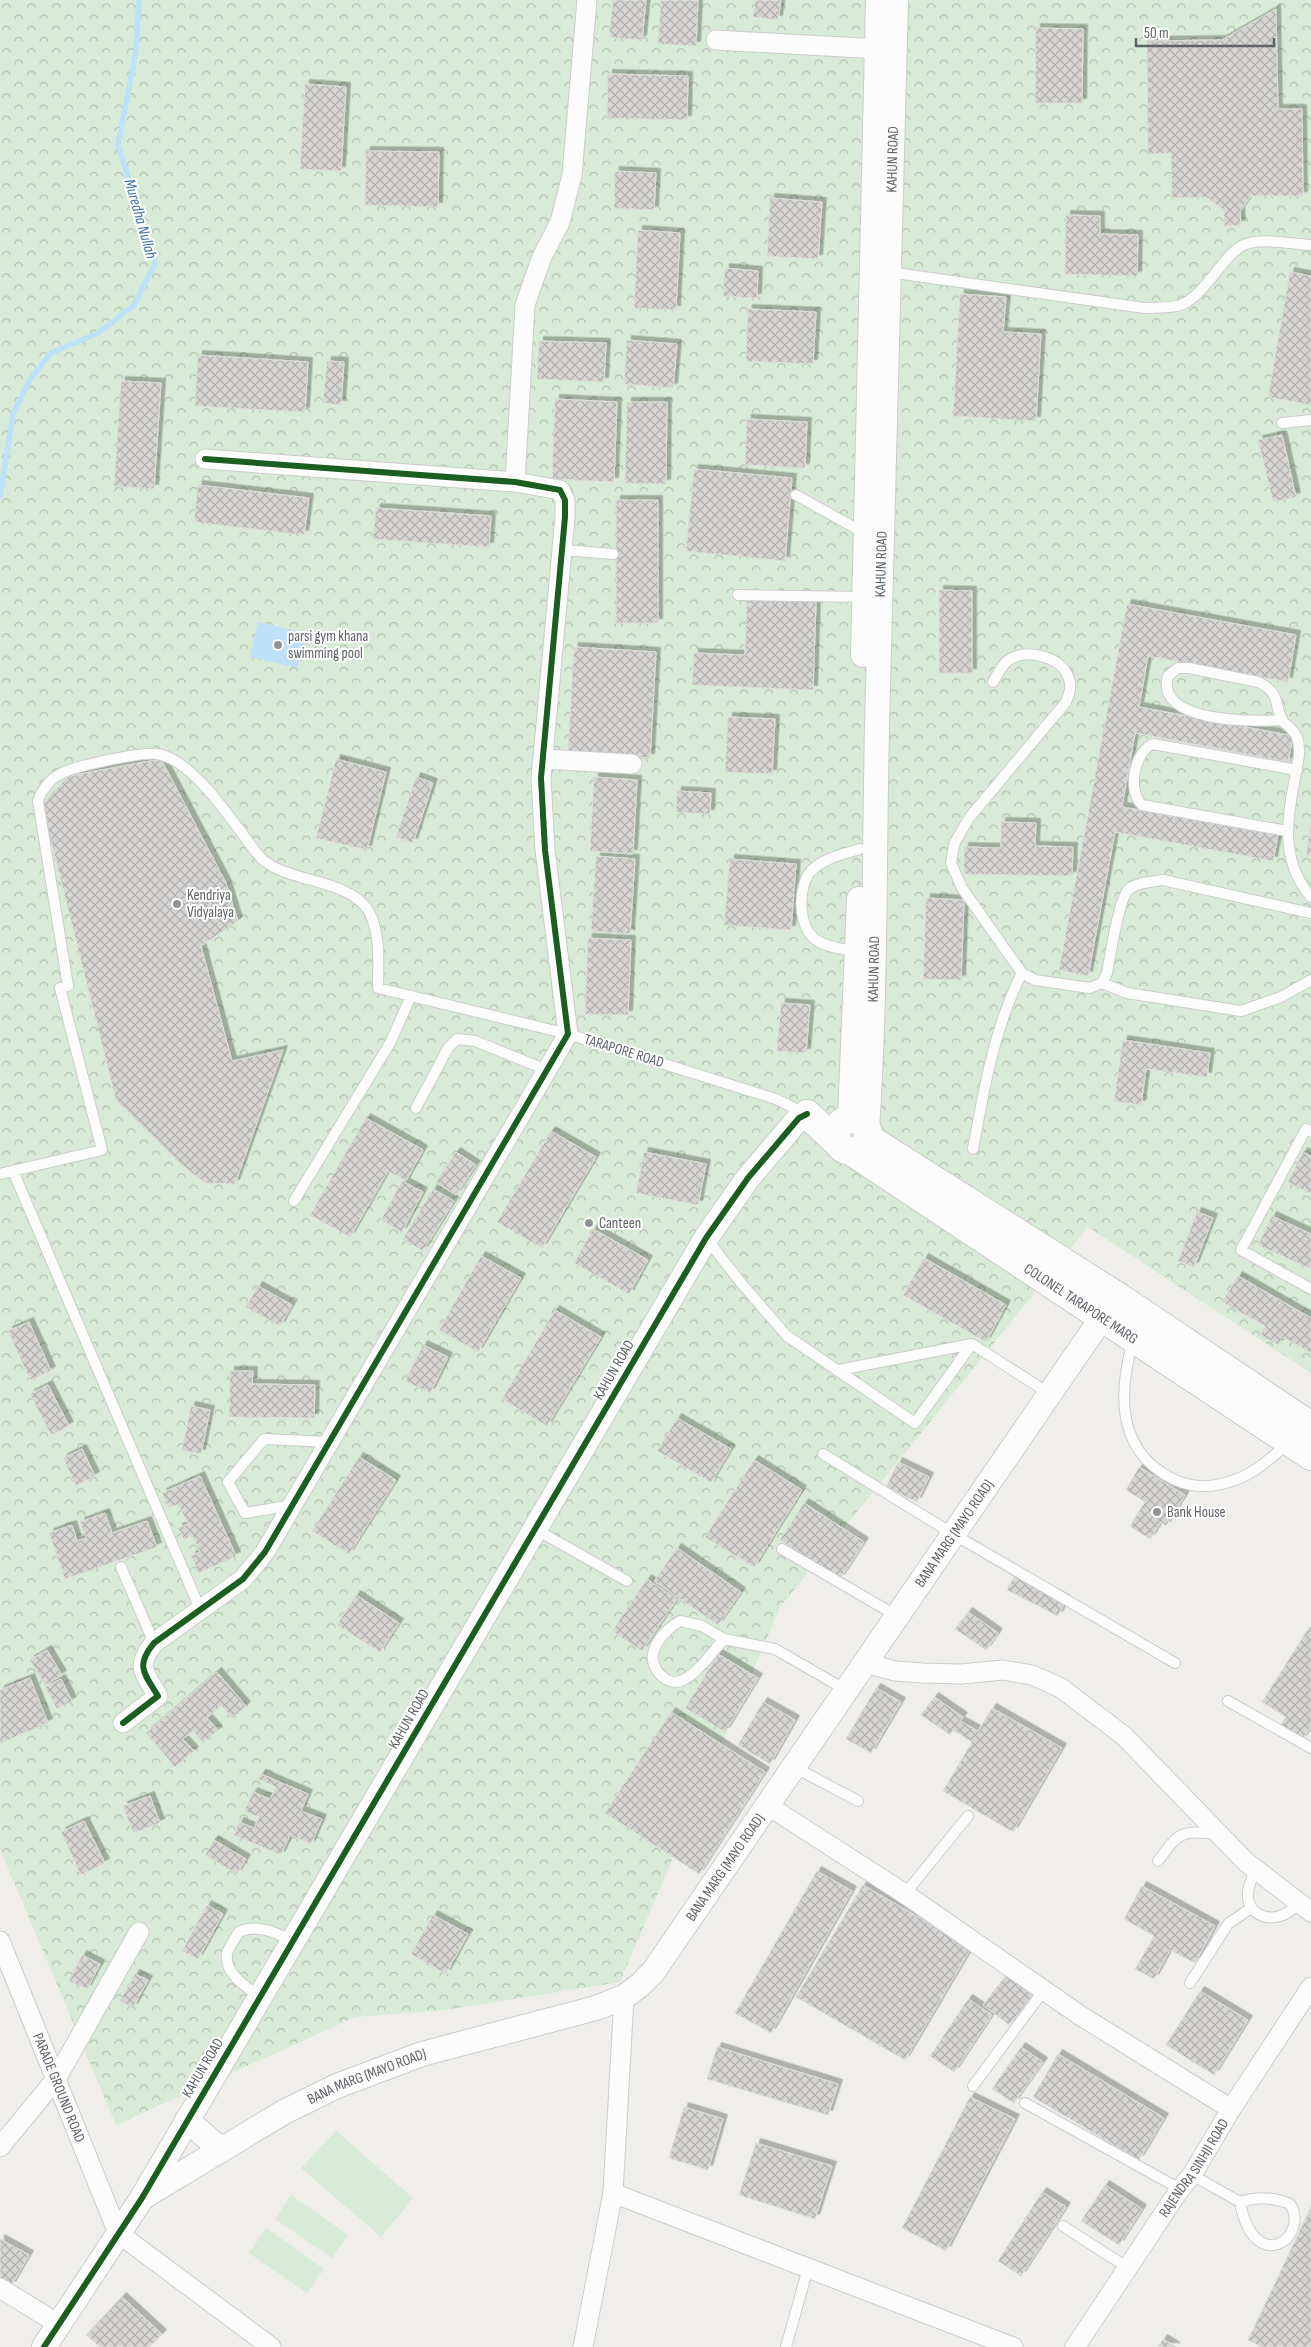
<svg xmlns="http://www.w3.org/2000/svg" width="1311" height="2347" font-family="'Sofia Sans Condensed',sans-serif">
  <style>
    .green { fill: #d8ebd6 }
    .forest { fill: url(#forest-crowns) }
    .water { fill: #bfe0f9 }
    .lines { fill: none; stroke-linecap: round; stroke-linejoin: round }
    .stream { stroke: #bfe0f9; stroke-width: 5.5 }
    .building { fill: url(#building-cross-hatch); stroke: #deddd9; filter: url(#shadow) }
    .service-casing { stroke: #cbcccc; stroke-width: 12 }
    .minor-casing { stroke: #cbcccc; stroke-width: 21 }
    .tertiary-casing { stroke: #cbcccc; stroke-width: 26 }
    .secondary-casing { stroke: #cacacb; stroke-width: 30 }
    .service { stroke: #fdfcfc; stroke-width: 10 }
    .minor { stroke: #fdfcfc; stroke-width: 19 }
    .tertiary { stroke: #fdfcfc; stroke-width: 24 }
    .secondary { stroke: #fdfcfc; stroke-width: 28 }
    .cycleway-casing { stroke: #fff; stroke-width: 9 }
    .cycleway { stroke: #1b5e20; stroke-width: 6 }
    .poi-dot { fill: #919496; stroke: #fff; stroke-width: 2 }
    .labels { text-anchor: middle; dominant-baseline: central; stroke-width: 4; stroke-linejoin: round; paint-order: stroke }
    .street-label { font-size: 15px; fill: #5f6368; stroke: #fff }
    .poi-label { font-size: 15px; fill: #5f6368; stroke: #fff; text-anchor: start }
    .water-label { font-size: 16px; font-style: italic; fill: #4174aa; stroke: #fff }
  </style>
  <defs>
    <pattern id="forest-crowns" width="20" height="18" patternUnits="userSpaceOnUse" patternTransform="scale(1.25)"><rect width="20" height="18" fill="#d8ebd6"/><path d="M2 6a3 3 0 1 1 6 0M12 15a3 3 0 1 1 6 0" fill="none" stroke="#b2c2b1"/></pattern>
    <pattern id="building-cross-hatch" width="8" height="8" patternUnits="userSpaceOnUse" patternTransform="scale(1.25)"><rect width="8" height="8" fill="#d6d5d3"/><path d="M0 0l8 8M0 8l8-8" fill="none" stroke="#b1b0af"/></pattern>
    <filter id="shadow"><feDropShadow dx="4.5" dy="-4.5" stdDeviation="0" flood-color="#0004"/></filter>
  </defs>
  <rect width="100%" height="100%" fill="#efeeea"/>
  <path class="green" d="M336,2131L413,2198L381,2237L301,2168Z
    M291,2195L348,2235L332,2258L275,2219Z
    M266,2228L324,2269L307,2293L249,2253Z"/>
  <path class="forest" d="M0,0H1311V1373L1088,1227L780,1607L620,1982L445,2010L355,2017L116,2125L0,1849Z"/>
  <path class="water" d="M258,622L306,633L298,668L250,657Z"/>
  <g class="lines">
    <path class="stream" d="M0,496L13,414L30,379L51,353L98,333L134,305L155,263L118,145L136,51L139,0"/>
  </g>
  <path class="building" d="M613,0H646L642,40L609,37Z
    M661,0H698L696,46L658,44Z
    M755,0H781L778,20L753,17Z
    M1276,9L1278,109H1302L1303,196H1251L1240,211L1241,225L1224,226V210L1206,197L1172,198L1171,153L1148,154L1147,41L1222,40Z
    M1036,28L1083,29L1082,103H1035Z
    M608,74L688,76L687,120L607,118Z
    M305,84L346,87L341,171L300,169Z
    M366,151L439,152L438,207L365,205Z
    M615,171L656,173L654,210L614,208Z
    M770,198L822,202L818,259L767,256Z
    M1066,215L1100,216V234L1138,235L1137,276L1065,274Z
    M638,230L680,233L676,310L634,308Z
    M725,268L758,271L757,298L723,296Z
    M1290,272L1311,276V405L1268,397Z
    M960,294L1006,297L1003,332L1041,334L1036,421L953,416Z
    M748,309L816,312L813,364L746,361Z
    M627,340L677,344L673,388L624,384Z
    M539,341L606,343L604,382L537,379Z
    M198,355L308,362L305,412L195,406Z
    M327,361L344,362L341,405L323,403Z
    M121,381L161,383L154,489L114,486Z
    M555,399L617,402L614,482L552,479Z
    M627,402H667L666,484L625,483Z
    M747,419L807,422L805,468L745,465Z
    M1282,435L1296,497L1273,502L1258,440Z
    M694,469L792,478L785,561L686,551Z
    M198,485L309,498L304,535L194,522Z
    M616,500H658V623H616Z
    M376,508L491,516L489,547L373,539Z
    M939,590L972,591V673H939Z
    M747,599L816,602L813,690L692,685L694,653L745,655Z
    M1127,604L1296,635L1288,682L1148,656L1139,707L1293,736L1288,762L1135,733L1122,807L1278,835L1273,861L1115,832L1088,976L1059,970Z
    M574,647L656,652L650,758L568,753Z
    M728,717L775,719L772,774L725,772Z
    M161,759L226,883L238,921L201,946L232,1061L283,1050L235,1184L205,1183L182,1165L116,1100L42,805L69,776Z
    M336,759L386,772L367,850L316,838Z
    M416,777L433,783L413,843L396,837Z
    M594,777L637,780L633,854L590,851Z
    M677,791L711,793L710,814L676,812Z
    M1001,822L1036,823L1035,846L1073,847L1072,876L964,874V847L1001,848Z
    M1311,823V857L1306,856Z
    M596,856L635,859L630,934L591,931Z
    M730,859L796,864L791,930L724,925Z
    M926,898L964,900L961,980L923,979Z
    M588,938L631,940L628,1015L585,1014Z
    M781,1003L810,1005L806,1053L777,1051Z
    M1123,1040L1210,1053L1207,1077L1146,1069L1141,1105L1114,1101Z
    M366,1118L423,1150L406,1181L388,1171L350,1237L310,1215Z
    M551,1131L596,1157L542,1248L497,1222Z
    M456,1152L476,1165L456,1195L436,1182Z
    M644,1152L706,1164L698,1205L636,1193Z
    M1303,1152L1311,1156V1194L1288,1182Z
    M402,1181L423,1192L402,1232L381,1220Z
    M433,1189L454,1201L423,1251L403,1239Z
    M1197,1212L1213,1218L1194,1267L1178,1261Z
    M1272,1216L1311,1234V1269L1258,1245Z
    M593,1229L648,1260L629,1294L574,1263Z
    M481,1256L521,1278L478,1352L439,1330Z
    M924,1258L1006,1305L986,1342L903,1295Z
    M1238,1276L1311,1318V1353L1283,1337L1278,1345L1260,1335L1265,1326L1222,1302Z
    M258,1286L292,1305L280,1326L246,1307Z
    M555,1310L601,1337L547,1426L502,1399Z
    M29,1322L51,1371L30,1380L8,1331Z
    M423,1345L448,1357L430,1393L405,1381Z
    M230,1371H253L252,1384L315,1385L314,1418L229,1417Z
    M48,1385L69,1426L51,1435L30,1394Z
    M191,1406L210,1410L201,1454L182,1450Z
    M677,1418L731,1449L711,1482L657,1451Z
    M82,1449L95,1476L76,1486L63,1458Z
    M359,1457L396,1480L349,1554L312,1531Z
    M754,1460L802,1490L754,1567L705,1537Z
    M898,1462L929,1477L917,1502L886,1487Z
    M1139,1467L1185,1495L1166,1526L1161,1522L1150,1539L1130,1526L1145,1502L1126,1490Z
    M200,1476L236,1556L199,1573L191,1556L200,1552L192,1535L184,1540L178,1528L188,1524L178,1504L169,1508L162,1493Z
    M804,1503L864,1542L840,1579L780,1540Z
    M105,1513L112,1533L147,1521L157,1547L65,1579L49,1533L72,1525L77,1541L86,1538L80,1522Z
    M677,1548L741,1592L718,1625L654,1581Z
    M1015,1574L1066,1600L1058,1616L1007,1590Z
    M647,1579L677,1599L642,1651L612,1631Z
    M356,1595L399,1623L380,1652L337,1625Z
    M968,1612L998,1633L986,1650L955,1629Z
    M1308,1629L1311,1631V1726L1302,1740L1280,1727L1286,1717L1262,1702Z
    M47,1650L62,1675L45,1685L30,1660Z
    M718,1654L758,1678L725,1732L685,1708Z
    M217,1672L246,1706L232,1718L221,1705L207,1718L218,1730L203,1743L193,1731L183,1739L194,1751L175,1767L146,1733Z
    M30,1678L48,1723L0,1743V1690Z
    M61,1679L72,1701L57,1709L45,1687Z
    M876,1688L901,1702L871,1753L846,1739Z
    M934,1697L963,1717L960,1721L978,1731L992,1708L1062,1748L1013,1832L943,1791L972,1742L953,1730L950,1735L921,1715Z
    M763,1702L795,1720L770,1764L738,1745Z
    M671,1712L765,1772L699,1874L605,1813Z
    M261,1774L308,1794L301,1811L322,1819L311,1844L290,1835L281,1855L234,1835L239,1822L254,1828L259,1817L244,1811L253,1792L270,1799L276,1787L258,1779Z
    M150,1796L160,1823L133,1833L123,1806Z
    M84,1821L105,1863L81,1875L61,1832Z
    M214,1840L246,1859L237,1874L205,1855Z
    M817,1871L852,1891L771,2033L735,2013Z
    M863,1885L971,1948L905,2060L796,1997Z
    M1142,1886L1215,1926L1195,1963L1170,1950L1154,1979L1135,1969L1154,1936L1124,1919Z
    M207,1905L223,1914L198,1959L182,1951Z
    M433,1915L468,1934L446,1974L411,1954Z
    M82,1955L100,1964L87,1989L69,1981Z
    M1011,1969L1037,1990L1009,2025L983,2005Z
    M135,1974L148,1980L133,2008L120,2001Z
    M1200,1991L1248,2020L1214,2075L1166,2045Z
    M968,1999L992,2015L954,2072L930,2056Z
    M717,2047L838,2084L828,2115L707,2079Z
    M1021,2047L1043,2062L1014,2103L992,2089Z
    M1058,2054L1164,2118L1139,2160L1033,2097Z
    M970,2097L1015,2119L946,2251L902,2228Z
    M684,2107L723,2119L708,2170L669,2158Z
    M756,2143L832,2166L815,2219L739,2195Z
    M1105,2185L1142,2209L1119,2245L1081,2221Z
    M1042,2192L1066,2207L1021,2276L998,2261Z
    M1311,2207V2347H1262L1248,2340Z
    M0,2239L29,2255L11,2286L0,2280Z
    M122,2297L162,2334L149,2347H100L86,2335Z
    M1163,2339L1176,2347H1158Z"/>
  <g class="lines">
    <defs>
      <path id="service" d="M888,272L1145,308C1156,307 1173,309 1183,304C1208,292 1225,251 1246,244C1267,238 1290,244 1311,245
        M1282,423L1311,420
        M796,495L866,534
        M563,550L613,554
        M738,595L864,597
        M993,682C998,674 1003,662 1012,658C1031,649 1063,658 1069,679C1072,687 1069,694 1066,702L969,818L954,844L951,863L962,888L1022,973L1035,980L1090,988L1102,983L1107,973C1110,957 1119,897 1129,889C1138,882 1153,882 1163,880L1311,913
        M1282,720C1254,722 1154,723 1168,676L1178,668H1189L1258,682C1282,693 1273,705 1283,721C1284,724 1289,726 1291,729C1299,736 1299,745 1299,755C1291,806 1274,853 1311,897
        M1287,831L1142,805C1127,790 1134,752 1153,744L1297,770
        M857,952C844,949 828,948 816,940C798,927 797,887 811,871C823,858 844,854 860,849
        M1102,983L1127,993L1241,1011L1281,997L1311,980
        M416,1108L448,1048L457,1039L475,1041L547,1070
        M1311,1131L1306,1129L1241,1250L1311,1289
        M973,1149C984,1089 994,1028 1022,973
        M13,1171L200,1609
        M0,1174L102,1150L60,988L68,986L38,801C46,777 64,770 87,765C102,761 144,752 158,754C188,760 218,801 235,824C244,835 253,850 263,860C291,883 348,879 368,910C381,932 378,963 378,988L568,1034L776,1099L806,1114
        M294,1201L390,1043L411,996
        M706,1238L742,1284L787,1336L915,1423L972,1344
        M1133,1341C1119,1390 1116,1444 1164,1474C1189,1490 1213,1489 1240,1478C1259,1470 1274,1455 1290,1442
        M839,1370L972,1344L1050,1394
        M823,1454L953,1534L1175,1663
        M293,1505L245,1513L228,1482L264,1439L330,1442
        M535,1529L627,1581
        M782,1549L897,1616
        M121,1567L154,1643
        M724,1639C712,1652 699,1672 683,1680C668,1688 650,1669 653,1654C656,1640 668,1628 680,1621L702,1626L724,1639L775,1649L846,1690
        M1228,1701L1311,1748
        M794,1767L858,1801
        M1158,1861C1179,1832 1181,1830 1218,1834
        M1255,1869C1253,1877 1249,1884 1248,1892C1246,1911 1263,1921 1280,1916C1288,1914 1293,1909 1300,1903
        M905,1894L968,1816
        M1190,1983L1228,1924L1251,1908
        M260,1997C247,1987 224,1974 227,1954C228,1947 235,1939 239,1932C256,1923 277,1933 293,1941
        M973,2086L1044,1990
        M1025,2103L1180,2189
        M1192,2175L1240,2202C1257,2196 1273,2197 1290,2204C1311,2237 1254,2278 1240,2202
        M1063,2226L1128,2268
        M786,2347L808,2268"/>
      <g id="minor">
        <path d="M716,40L879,49"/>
        <path d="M515,482L525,305L541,259L560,222L572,175L587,0"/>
        <path d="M543,759L632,764"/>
        <path d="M865,1663L895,1671L923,1673L961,1674L1003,1670L1032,1675L1061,1688L1124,1736L1246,1862L1311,1912"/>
        <path d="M123,1723L158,1696C144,1673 135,1666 154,1643L243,1579L265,1552L568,1034L545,850L541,778L565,517V500L560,490L515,482L205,459"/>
        <path d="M767,1805L905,1894L1081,2016L1231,2109"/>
        <path id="s1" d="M0,1941L118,2233L271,2347"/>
        <path d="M0,2147L56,2079L139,1932"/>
        <path d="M613,2193L1013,2347"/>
        <path d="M0,2288L58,2324"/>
        <path d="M583,2347L613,2193L624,1997"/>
        <path id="s2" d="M1075,2347L1180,2189L1192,2175L1231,2109L1311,1987"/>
      </g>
      <g id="tertiary">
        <path d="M863,655L878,0"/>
        <path d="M850,1119L859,899"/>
        <path id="s3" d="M867,1129C876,995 874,861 877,726C882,484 891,242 896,0"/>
        <path d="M187,2120L221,2150"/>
        <path id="s4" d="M143,2197L284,2112L337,2086L422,2054L596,2008L624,1997L640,1985L653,1972L1112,1303"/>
        <path d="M44,2347L142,2198L706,1238L748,1178L799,1118L807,1114"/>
      </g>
      <g id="secondary">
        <path d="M807,1114L838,1143"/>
        <circle cx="852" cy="1135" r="16"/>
        <path d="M868,1138L1117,1296L1311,1426"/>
        <path id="s5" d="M851,1151L1311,1456"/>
      </g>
    </defs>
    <use href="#service" class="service-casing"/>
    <use href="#minor" class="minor-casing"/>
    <use href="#tertiary" class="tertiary-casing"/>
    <use href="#secondary" class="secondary-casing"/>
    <use href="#service" class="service"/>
    <use href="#minor" class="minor"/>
    <use href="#tertiary" class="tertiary"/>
    <use href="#secondary" class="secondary"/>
    <defs>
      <path id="cycleway" d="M123,1723L158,1696C144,1673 135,1666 154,1643L243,1579L265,1552L568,1034L545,850L541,778L565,517V500L560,490L515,482L205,459
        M44,2347L142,2198L706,1238L748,1178L799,1118L807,1114"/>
    </defs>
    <use href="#cycleway" class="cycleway-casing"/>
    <use href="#cycleway" class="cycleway"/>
  </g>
  <g class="poi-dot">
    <circle cx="278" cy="645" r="5"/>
    <circle cx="177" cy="904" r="5"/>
    <circle cx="589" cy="1223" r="5"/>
    <circle cx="1157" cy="1512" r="5"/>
  </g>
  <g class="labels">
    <g class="street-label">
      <text stroke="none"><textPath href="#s3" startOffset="970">KAHUN ROAD</textPath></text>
      <text stroke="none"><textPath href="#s3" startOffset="565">KAHUN ROAD</textPath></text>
      <text stroke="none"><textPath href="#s3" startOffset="160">KAHUN ROAD</textPath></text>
      <text transform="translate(624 1051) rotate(17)">TARAPORE ROAD</text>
      <text stroke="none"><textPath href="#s5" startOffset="276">COLONEL TARAPORE MARG</textPath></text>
      <text transform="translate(614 1370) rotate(-60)">KAHUN ROAD</text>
      <text stroke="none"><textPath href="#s4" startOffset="1095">BANA MARG (MAYO ROAD)</textPath></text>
      <text transform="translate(409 1719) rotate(-60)">KAHUN ROAD</text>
      <text stroke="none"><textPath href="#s4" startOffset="690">BANA MARG (MAYO ROAD)</textPath></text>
      <text transform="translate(203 2068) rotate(-59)">KAHUN ROAD</text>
      <text stroke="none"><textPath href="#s4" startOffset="255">BANA MARG (MAYO ROAD)</textPath></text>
      <text stroke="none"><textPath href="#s1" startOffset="158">PARADE GROUND ROAD</textPath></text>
      <text stroke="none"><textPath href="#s2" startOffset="215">RAJENDRA SINHJI ROAD</textPath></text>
    </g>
    <g class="poi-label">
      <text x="288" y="636">parsi gym khana<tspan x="288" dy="17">swimming pool</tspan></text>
      <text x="187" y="895">Kendriya<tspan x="187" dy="17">Vidyalaya</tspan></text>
      <text x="599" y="1223">Canteen</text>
      <text x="1167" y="1512">Bank House</text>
    </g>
    <g class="water-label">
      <text transform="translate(140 219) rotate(74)">Muredha Nullah</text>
    </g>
  </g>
  <path d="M1136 38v8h138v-8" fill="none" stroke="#5f6368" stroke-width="2.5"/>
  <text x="1144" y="38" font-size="15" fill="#5f6368" stroke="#ffffff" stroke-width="4" paint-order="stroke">50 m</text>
</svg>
